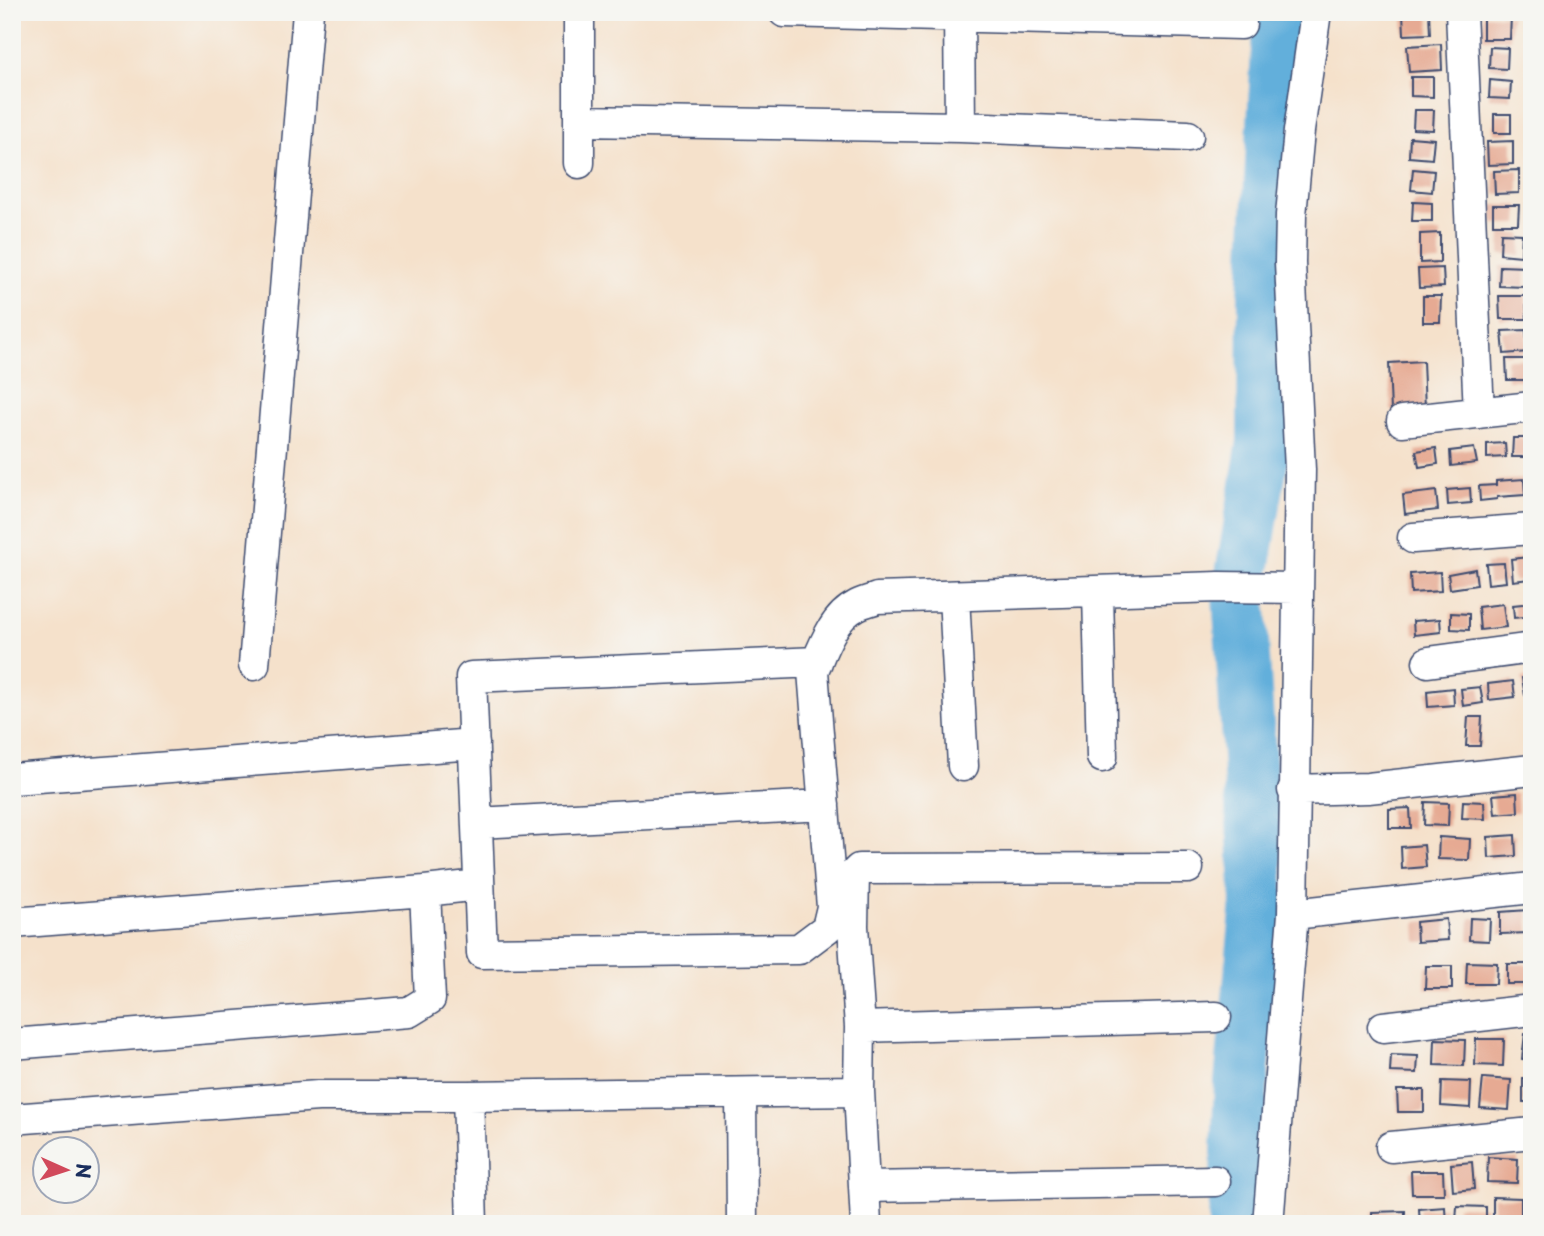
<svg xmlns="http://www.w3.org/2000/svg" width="1544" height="1236" font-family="'Playpen Sans',sans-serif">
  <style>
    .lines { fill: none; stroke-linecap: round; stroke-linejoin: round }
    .river { stroke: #62afdb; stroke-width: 54 }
    .building { fill: #e6aa93 }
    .minor-casing { stroke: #3c4a6e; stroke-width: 33 }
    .minor { stroke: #fff; stroke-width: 30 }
  </style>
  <rect width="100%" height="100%" fill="#f6f6f2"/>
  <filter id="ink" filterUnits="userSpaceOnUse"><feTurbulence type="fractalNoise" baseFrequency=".0143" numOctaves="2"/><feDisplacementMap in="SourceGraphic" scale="14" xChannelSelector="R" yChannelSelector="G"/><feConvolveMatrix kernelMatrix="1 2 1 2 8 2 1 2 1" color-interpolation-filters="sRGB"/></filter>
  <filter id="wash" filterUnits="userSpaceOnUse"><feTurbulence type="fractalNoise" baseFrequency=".00686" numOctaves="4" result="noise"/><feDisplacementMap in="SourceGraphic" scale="28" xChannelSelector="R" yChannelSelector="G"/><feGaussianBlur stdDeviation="1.57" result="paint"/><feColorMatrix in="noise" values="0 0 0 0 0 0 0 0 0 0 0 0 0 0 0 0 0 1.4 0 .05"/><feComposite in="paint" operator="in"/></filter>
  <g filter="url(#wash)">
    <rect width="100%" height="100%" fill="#f5e1cb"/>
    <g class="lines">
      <path class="river" d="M1235,1224L1241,1083L1258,902L1239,593L1264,443L1265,296L1280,12"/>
    </g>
    <g id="blocks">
      <path class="building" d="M1403,12H1429L1430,34L1404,35Z
        M1483,15L1511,16L1510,39H1483Z
        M1441,44L1442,70L1409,72L1407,46Z
        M1490,47L1508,48L1507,69L1489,68Z
        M1411,77H1433V97L1411,96Z
        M1490,80L1511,82L1510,99L1489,98Z
        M1414,110H1434L1433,130L1413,129Z
        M1494,114H1511V133H1494Z
        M1410,137L1434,139L1432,159L1409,157Z
        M1513,141V164L1488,165L1487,142Z
        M1413,169L1434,171L1432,192L1411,190Z
        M1519,170V193L1495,194L1494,171Z
        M1413,202L1432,203V221H1412Z
        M1493,205H1519L1518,224H1493Z
        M1440,233V262L1420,263V234Z
        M1501,233L1522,234L1521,256L1500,254Z
        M1500,266L1526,267L1525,287L1499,286Z
        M1443,268L1444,287L1419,288L1418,269Z
        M1423,296H1441L1440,322H1423Z
        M1499,296H1526L1527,319H1500Z
        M1526,330L1528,352L1504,354L1502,331Z
        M1506,359H1530L1531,380H1507Z
        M1423,361L1425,409L1391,411L1389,363Z
        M1513,438H1532V457H1512Z
        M1505,443L1506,457L1487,458V444Z
        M1436,448L1438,464L1419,467L1416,451Z
        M1474,448L1477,463L1451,466L1450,451Z
        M1524,479L1525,495L1497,497V499L1480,501L1479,486L1496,485V481Z
        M1470,488L1471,503L1448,505L1447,490Z
        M1436,491L1438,510L1405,514L1403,495Z
        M1528,557L1530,579L1513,581L1511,559Z
        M1504,563L1506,582L1488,584L1486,564Z
        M1475,569L1477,585L1450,589L1448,574Z
        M1440,572L1441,591L1411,593L1410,574Z
        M1532,603V616L1514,618L1513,605Z
        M1503,604L1506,627L1480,630L1478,607Z
        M1451,613L1469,614V630L1451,629Z
        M1440,619L1441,632L1414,635L1413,621Z
        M1532,676V694L1525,695L1522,678Z
        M1513,681L1515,697L1489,700L1488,684Z
        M1480,687L1483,703L1463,706L1461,689Z
        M1453,688L1454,705L1428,707L1427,691Z
        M1468,717H1482L1480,746H1466Z
        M1517,793L1518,812L1495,814L1493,795Z
        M1463,801L1484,802L1485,819L1462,818Z
        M1425,802L1449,803L1448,826L1424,825Z
        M1410,808L1411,828H1389V809Z
        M1515,835L1516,856L1489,858L1488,837Z
        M1439,837L1470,839L1469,860L1438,859Z
        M1424,845L1426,867L1402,869L1401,847Z
        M1528,910L1529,933L1500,934V912Z
        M1470,918L1490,919L1489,941L1469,940Z
        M1446,919L1448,940L1417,942L1416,922Z
        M1467,962L1497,963L1496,984H1466Z
        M1507,964H1532V984H1507Z
        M1426,966H1452V989H1425Z
        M1525,1034H1532V1061L1522,1059Z
        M1435,1039L1465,1040L1464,1066L1434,1065Z
        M1476,1039H1504L1503,1066L1475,1065Z
        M1391,1055L1418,1056L1417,1073L1390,1072Z
        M1483,1078L1511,1080L1509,1110L1480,1108Z
        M1523,1078H1532V1102H1523Z
        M1442,1081L1471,1082L1470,1108L1441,1106Z
        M1397,1090H1424V1112H1398Z
        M1488,1157L1518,1159L1517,1183L1487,1182Z
        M1472,1162L1474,1189L1453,1191L1451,1164Z
        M1411,1171H1443L1444,1194H1412Z
        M1493,1197L1521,1198V1224H1493Z
        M1457,1206L1486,1207V1223L1456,1222Z
        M1445,1207L1446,1224H1420L1419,1209Z
        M1405,1211V1224H1372V1212Z"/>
    </g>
  </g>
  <g filter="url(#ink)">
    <use href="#blocks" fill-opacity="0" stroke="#3c4a6e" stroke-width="2"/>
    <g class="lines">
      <defs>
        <path id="minor" d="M784,12L1241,24
          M1461,12L1479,413
          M579,121L960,127L959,12
          M960,127L1188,136
          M579,163V12
          M1402,421L1532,407
          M1413,538L1532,529
          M1098,593L1102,757
          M954,596L963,766
          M817,662L471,677L482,953L799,949L827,928L832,907L813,671C822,650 833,617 856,606C862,602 870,601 877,598L1219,587L1297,588
          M1428,662L1532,648
          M254,665L308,12
          M12,779L474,744
          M1293,790L1368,788L1532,770
          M477,823L824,805
          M1293,914L1532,888
          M12,923L425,891
          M860,1027L1216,1017
          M1383,1027L1532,1010
          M12,1044L409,1012L430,999L425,891L479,885
          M741,1093L742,1224
          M468,1096L472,1224
          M12,1119L318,1096H468L859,1091
          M1391,1147L1532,1133
          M864,1187L1215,1181
          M866,1224L859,1091L860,1027L853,926L854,874L859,869L1188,868
          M1268,1224L1293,914L1300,470L1290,263L1291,215L1299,131L1316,12"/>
      </defs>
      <use href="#minor" class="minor-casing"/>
      <use href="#minor" class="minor"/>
    </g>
  </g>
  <rect width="1544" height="1236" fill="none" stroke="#f6f6f2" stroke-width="42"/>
  <g transform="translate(66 1170) rotate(93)"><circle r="33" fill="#f6f6f2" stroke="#9ea6b7" stroke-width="2"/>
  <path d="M0-5L12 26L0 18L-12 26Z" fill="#d1495b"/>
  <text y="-10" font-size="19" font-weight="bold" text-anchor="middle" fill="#1b2f5e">N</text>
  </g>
</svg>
